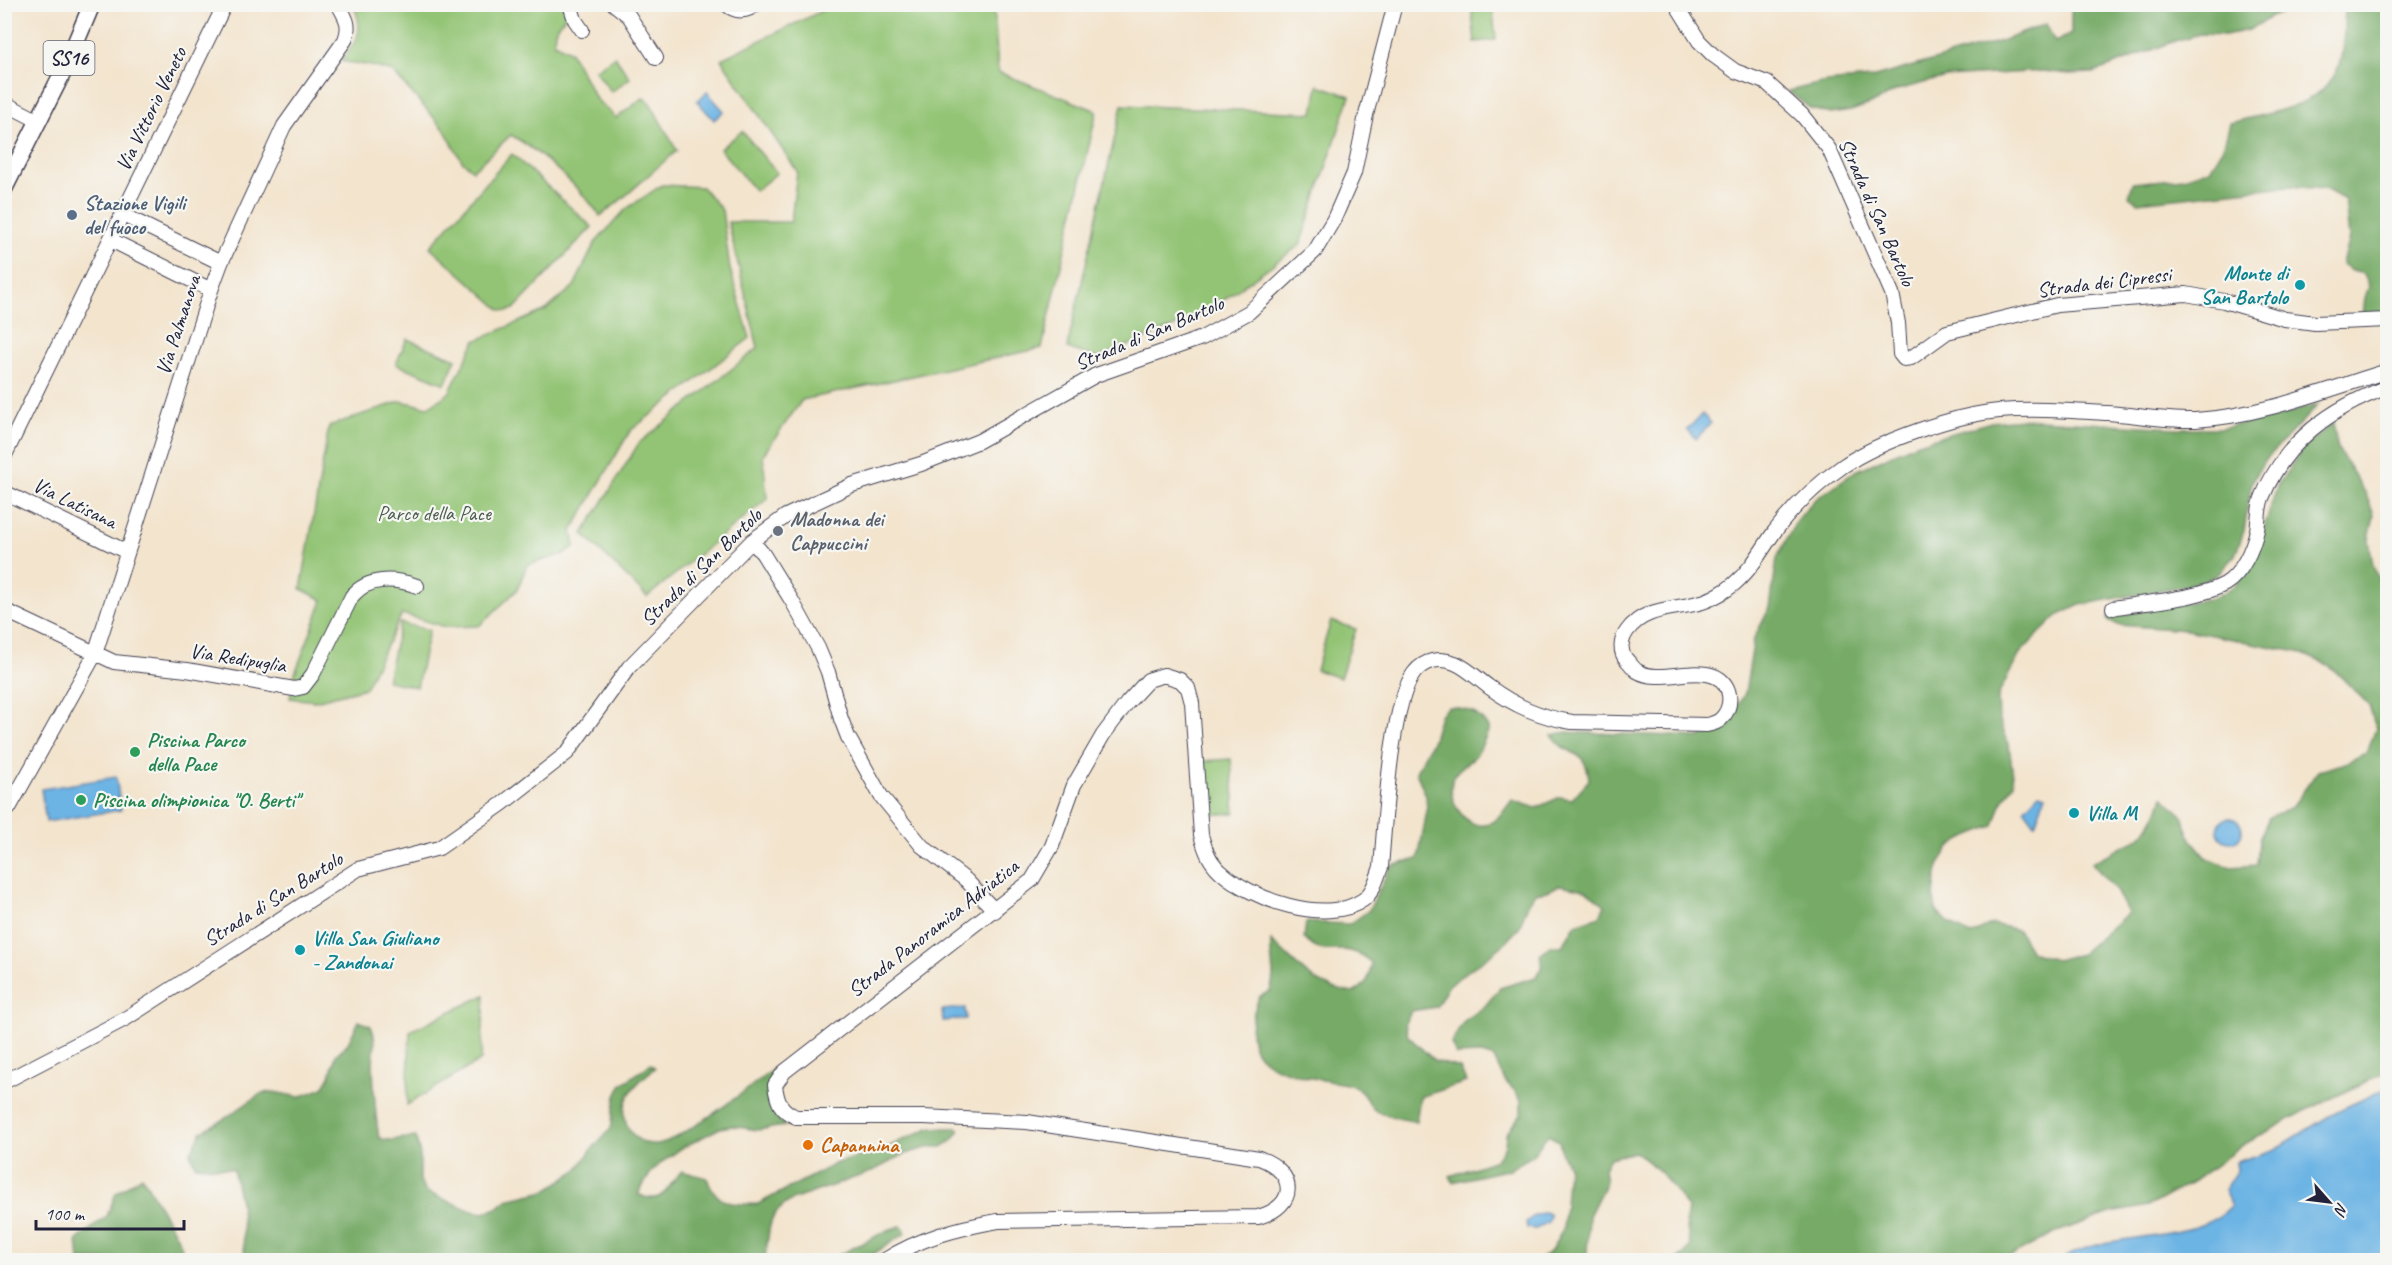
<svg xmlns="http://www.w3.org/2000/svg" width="2392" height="1265" font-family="Caveat,sans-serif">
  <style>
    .green { fill: #93c474; stroke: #5a7358; stroke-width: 1.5 }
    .forest { fill: #76aa66; stroke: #4c6650; stroke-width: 1.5 }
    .water { fill: #6cb4e4; stroke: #476b90; stroke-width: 1.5 }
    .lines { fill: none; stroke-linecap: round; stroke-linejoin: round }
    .minor-casing { stroke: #413f51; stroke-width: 16 }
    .major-casing { stroke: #413f51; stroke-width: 19 }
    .minor { stroke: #fff; stroke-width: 14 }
    .major { stroke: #fff; stroke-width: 16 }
    .service-dot { fill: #5c6f8a; stroke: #f6f6f2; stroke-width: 2 }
    .culture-dot { fill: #0f9aa8; stroke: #f6f6f2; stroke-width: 2 }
    .worship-dot { fill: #6b7280; stroke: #f6f6f2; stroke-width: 2 }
    .leisure-dot { fill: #2e9e5b; stroke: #f6f6f2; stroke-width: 2 }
    .food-dot { fill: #e8710a; stroke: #f6f6f2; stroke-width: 2 }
    .labels { text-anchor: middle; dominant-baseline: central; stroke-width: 4.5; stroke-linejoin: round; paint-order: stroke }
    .shield { fill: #f6f6f2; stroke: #626272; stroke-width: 1.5 }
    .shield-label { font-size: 20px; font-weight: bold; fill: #22223b }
    .street-label { font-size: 21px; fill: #22223b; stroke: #f6f6f2 }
    .service-label { font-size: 21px; font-weight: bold; fill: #4e5e75; stroke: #f6f6f2; text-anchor: start }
    .culture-label { font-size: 21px; font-weight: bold; fill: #0d838f; stroke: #f6f6f2; text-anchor: start }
    .park-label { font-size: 21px; fill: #4a5b4f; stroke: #f6f6f2 }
    .worship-label { font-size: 21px; font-weight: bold; fill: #5b616d; stroke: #f6f6f2; text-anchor: start }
    .leisure-label { font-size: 21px; font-weight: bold; fill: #27864d; stroke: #f6f6f2; text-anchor: start }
    .food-label { font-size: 21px; font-weight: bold; fill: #c56008; stroke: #f6f6f2; text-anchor: start }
  </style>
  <rect width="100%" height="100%" fill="#f6f6f2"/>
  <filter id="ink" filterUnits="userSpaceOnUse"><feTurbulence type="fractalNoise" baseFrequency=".0167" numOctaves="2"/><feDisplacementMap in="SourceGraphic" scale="12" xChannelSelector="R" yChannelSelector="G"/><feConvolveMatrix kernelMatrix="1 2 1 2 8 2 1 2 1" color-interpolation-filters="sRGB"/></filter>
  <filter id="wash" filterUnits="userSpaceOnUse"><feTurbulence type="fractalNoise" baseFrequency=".008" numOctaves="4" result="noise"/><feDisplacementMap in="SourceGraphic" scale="24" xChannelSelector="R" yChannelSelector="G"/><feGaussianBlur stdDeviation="1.35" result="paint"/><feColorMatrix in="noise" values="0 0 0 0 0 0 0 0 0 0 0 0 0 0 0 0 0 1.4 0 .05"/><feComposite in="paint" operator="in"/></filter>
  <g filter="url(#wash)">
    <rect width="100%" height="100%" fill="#f3e4cd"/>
    <path class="green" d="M836,4L994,5L998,72L1097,111L1042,348L802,400L763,455L767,499L647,597L583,534L639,443L758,348L728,222H791L797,171L721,59Z
      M353,5H560L568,12L555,31L554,43L570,51L596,99L616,118L643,98L650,103L677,151C650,172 627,197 600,216C582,189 539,151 511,135L473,170L462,161L444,129L393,72L372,66L340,61C358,42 365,29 353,5Z
      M1471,5H1492L1496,40L1475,42Z
      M615,56L630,78L611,92L595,70Z
      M1318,85L1350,96L1300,245L1201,316L1097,358L1067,348L1122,105L1313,113Z
      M742,131L777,173L755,191L720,149Z
      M512,154L592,227L514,309L507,311L501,310L430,247Z
      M662,185L702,187L722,210L730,269L750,338L630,431L572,531L575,546L564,554L527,565L517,590L479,626L445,627L402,614L365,688L315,701L290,698L294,676L323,600L301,589L329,426L401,401L428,407L449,393L475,341L546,310L574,286L595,243L626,209Z
      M407,339L456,359L445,384L396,364Z
      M1331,621L1356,629L1340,678L1316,670Z
      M400,623L429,630L417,687L387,681Z
      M1231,759L1235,813L1208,815L1204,761Z
      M485,995L481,1060L407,1105L410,1031Z"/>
    <path class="forest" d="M2073,5H2303L2271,17L2249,30L2225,35L2200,34L2175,41L2093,73L2068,74L2044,71L1946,77L1897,90L1876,102L1851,111L1831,114L1811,109L1788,91L1826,82L1871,78L2001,41L2046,24L2055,42L2071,34V13Z
      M2341,5H2387V314L2363,315L2365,298L2369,286L2364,274L2352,271L2342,263L2349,238L2345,200L2325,189L2288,186L2138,202L2129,196L2133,183L2184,178L2210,169L2223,148L2230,123C2268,112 2325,108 2339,65C2345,47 2344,24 2345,6Z
      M2319,404L2264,461L2252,482L2244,531L2235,555L2216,576L2188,585L2080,605L2057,616L2021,652L1998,695L1999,720L2009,744L2014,783L2001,804L1994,826C1957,839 1939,845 1935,887C1934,895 1933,908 1939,914C1947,923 1960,929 1970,935L1993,924L2018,930L2031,952L2055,960L2081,954L2128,913L2116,891L2092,863C2131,839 2147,846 2163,797L2182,815L2191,839L2207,858L2231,867L2257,865L2259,840L2269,817L2292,807L2318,771L2343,764L2366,753L2376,729L2369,705L2330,666L2298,652L2186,630L2118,625L2108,620V617L2214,598L2236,585L2251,563L2259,544L2277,486L2304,447L2333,423L2338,449L2365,492L2374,515L2369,540L2373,565L2382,589V621L2387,626V1072L2305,1111L2243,1145L2194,1181L2149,1206L2111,1213L2054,1233L2004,1260H1676L1683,1256L1690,1246L1686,1221L1688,1208C1672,1187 1658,1166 1635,1152L1610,1158L1604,1169L1606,1182L1589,1216L1587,1254L1589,1260H1539L1551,1251L1563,1229L1568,1166L1562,1154L1559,1141L1548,1135L1532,1156L1510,1169L1453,1182L1450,1176L1496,1160L1505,1146L1506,1134L1521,1114V1101L1514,1090L1505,1081L1494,1058L1482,1054L1456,1055L1451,1043L1464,1021L1484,1007L1500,988L1536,977L1542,966L1540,954L1550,946H1562L1576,924L1600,916L1605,905L1585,890L1560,885L1548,891L1535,893L1528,904L1519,928L1501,947L1449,985L1436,1007L1411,1011L1405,1023L1408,1036L1435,1061L1460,1068L1466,1082L1420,1097L1416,1122C1404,1119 1387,1117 1376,1111C1367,1105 1365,1092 1355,1087C1348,1083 1337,1083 1328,1081C1275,1071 1233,1063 1259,997L1270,991C1277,973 1269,959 1271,941C1303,968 1308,985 1353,993C1367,985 1370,978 1371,963C1343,936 1325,964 1304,938L1306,922L1350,924L1369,910L1391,866L1418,859L1427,811L1426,796L1416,772L1433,739L1440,715L1448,707C1466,707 1482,714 1489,730C1485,738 1481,748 1476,755C1467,766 1455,768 1452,782C1447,799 1465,828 1484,825C1496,823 1505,809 1512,800L1536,808L1560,797L1572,799L1589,780C1586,745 1566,759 1552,735L1567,732L1701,737L1727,725L1745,693L1754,638L1770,607L1777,558L1795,523L1813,501L1856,471L1915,444L1991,422L2022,419L2177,428H2220L2276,417Z
      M359,1021L371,1026C378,1042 373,1050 373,1067C374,1091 375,1115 379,1138C393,1143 402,1137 416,1137L420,1155V1181L427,1192L472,1211L484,1213L497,1208L507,1200L545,1191L577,1170L592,1149L611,1128L616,1096L622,1084L651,1064L655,1068C645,1076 636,1083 629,1095C617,1116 630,1146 657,1144C680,1142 756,1083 777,1066C763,1092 762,1106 786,1126L757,1130L732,1126L720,1128L682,1148L661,1163L650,1174L638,1194C664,1208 667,1185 682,1171L707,1178C717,1205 731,1205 758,1204L837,1163L881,1150L929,1128H957L960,1130L953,1140L942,1147H930L905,1154L871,1172L792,1200C762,1217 772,1233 764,1260H245L241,1207L233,1169L195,1165L190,1154L202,1131L224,1119L262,1093L274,1092L299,1097L323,1088L330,1076L336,1055L348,1043Z
      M142,1176L179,1240L186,1260H79L77,1240L107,1216L116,1193Z
      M901,1226L906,1233L864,1260H829L888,1230Z"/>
    <path class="water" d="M707,92L724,111L714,120L697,101Z
      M1702,414L1711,423L1696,439L1687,430Z
      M116,777L121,810L46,822L41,789Z
      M2039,793L2046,795L2035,824L2024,809Z
      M2218 830a12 12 0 1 1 24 0a12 12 0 1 1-24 0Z
      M965,1008L966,1019L943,1021L942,1010Z
      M2387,1088V1260H2062C2106,1228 2195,1246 2231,1206L2224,1190L2237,1170L2236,1162L2276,1149L2337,1111Z
      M1545,1212L1550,1215L1548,1222L1536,1229L1527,1228L1526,1222L1534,1216Z"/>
  </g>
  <g filter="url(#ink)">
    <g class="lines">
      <defs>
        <path id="minor" d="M570,4L575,20L582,30
          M614,4L629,16L656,58
          M726,4C736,13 747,12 756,4
          M1676,4L1699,41L1713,55L1735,71L1767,83L1802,115L1829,149L1892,293L1898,323L1900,354L1904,359L1911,358L1947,332L2057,305L2186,294L2224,301L2285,319L2315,323L2388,320
          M4,103L39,121
          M123,215L221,263
          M111,240L211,290
          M4,457L225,4
          M4,492L127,552
          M752,541L763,554L792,601L818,648L828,672L841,719L848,737L881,796L922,846L966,880L995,911
          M2113,608C2145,602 2198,599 2225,584C2242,574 2253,548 2257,530C2259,519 2258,508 2262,498C2285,441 2331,408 2388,387
          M4,610L114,662L187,670L294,689L303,687L313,674L352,596C368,577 394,578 417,586
          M4,807L9,808L95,654L211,290L221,263L284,126L345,40C351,25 346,18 338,4
          M4,1082L125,1019L358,869L439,848L502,804L567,753L629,667L752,541L786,516L852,485L921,464L979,441L1096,375L1202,338L1249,312L1315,251L1334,219L1354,173L1366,115L1395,4
          M885,1260C920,1238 958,1228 998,1221L1258,1217C1298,1206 1297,1172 1259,1158L1027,1122L924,1117H796C780,1110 777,1101 775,1085L784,1072L1032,880L1052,846L1074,785L1103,735L1127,703L1148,680L1164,675L1180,680L1188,688L1192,703L1201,835C1205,849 1209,861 1220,871C1250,899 1326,926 1363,900C1373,893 1377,878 1381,867C1385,824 1390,705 1414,673C1424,660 1440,657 1455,663C1467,668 1478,679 1489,687C1515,706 1540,717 1572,722L1707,725C1712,724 1718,722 1721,719C1734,706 1732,683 1714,676C1690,667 1659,684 1637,671C1633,668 1629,662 1626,659C1619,651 1621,639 1627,631C1645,606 1676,610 1702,602C1712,599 1726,591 1734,584C1752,569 1762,549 1775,531C1794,506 1817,484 1843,466C1880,441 1954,415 1999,411C2035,408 2072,411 2108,413C2137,415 2167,421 2196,420C2262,416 2325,390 2388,371"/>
        <path id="major" d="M4,189L65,68L92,4"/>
      </defs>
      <use href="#minor" class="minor-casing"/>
      <use href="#major" class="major-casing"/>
      <use href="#minor" class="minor"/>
      <use href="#major" class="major"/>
    </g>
  </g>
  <circle class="service-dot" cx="72" cy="215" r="6"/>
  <g class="culture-dot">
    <circle cx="2300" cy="285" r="6"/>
    <circle cx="2074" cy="813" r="6"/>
    <circle cx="300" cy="950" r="6"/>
  </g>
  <circle class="worship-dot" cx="778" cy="531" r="6"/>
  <g class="leisure-dot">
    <circle cx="135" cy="752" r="6"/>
    <circle cx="81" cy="800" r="6"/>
  </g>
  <circle class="food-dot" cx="808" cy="1145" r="6"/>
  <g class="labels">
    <rect class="shield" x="43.5" y="41" width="51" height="34" rx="4.5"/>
    <g class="shield-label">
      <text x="69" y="58">SS16</text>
    </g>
    <g class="street-label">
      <text transform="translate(151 109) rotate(-64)">Via Vittorio Veneto</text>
      <text transform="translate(1877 212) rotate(66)">Strada di San Bartolo</text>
      <text transform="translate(2104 282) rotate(-7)">Strada dei Cipressi</text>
      <text transform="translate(178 325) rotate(-72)">Via Palmanova</text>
      <text transform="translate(1149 333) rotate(-23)">Strada di San Bartolo</text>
      <text transform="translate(75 503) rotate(26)">Via Latisana</text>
      <text transform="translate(701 567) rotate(-44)">Strada di San Bartolo</text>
      <text transform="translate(238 658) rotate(9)">Via Redipuglia</text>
      <text transform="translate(273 899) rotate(-32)">Strada di San Bartolo</text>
      <text transform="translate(933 928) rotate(-38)">Strada Panoramica Adriatica</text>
    </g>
    <g class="service-label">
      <text x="84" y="203">Stazione Vigili<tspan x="84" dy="24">del fuoco</tspan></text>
    </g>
    <g class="culture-label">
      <text x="2288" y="273" text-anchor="end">Monte di<tspan x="2288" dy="24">San Bartolo</tspan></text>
      <text x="2086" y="813">Villa M</text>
      <text x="312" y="938">Villa San Giuliano<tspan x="312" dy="24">- Zandonai</tspan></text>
    </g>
    <g class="park-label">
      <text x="434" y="513">Parco della Pace</text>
    </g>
    <g class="worship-label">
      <text x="790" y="519">Madonna dei<tspan x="790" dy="24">Cappuccini</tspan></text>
    </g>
    <g class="leisure-label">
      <text x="147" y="740">Piscina Parco<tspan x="147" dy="24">della Pace</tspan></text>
      <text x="93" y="800">Piscina olimpionica "O. Berti"</text>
    </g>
    <g class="food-label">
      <text x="820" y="1145">Capannina</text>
    </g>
  </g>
  <rect width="2392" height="1265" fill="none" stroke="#f6f6f2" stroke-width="24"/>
  <g transform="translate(2329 1202) rotate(118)" stroke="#f6f6f2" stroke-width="4.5" paint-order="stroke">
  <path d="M0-4.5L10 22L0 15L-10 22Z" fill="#22223b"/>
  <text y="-9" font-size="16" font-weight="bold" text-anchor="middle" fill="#22223b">N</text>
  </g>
  <path d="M36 1220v9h148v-9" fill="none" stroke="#22223b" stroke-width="3"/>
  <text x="45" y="1220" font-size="18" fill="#22223b" stroke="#f6f6f2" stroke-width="4.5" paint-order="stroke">100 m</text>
</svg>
